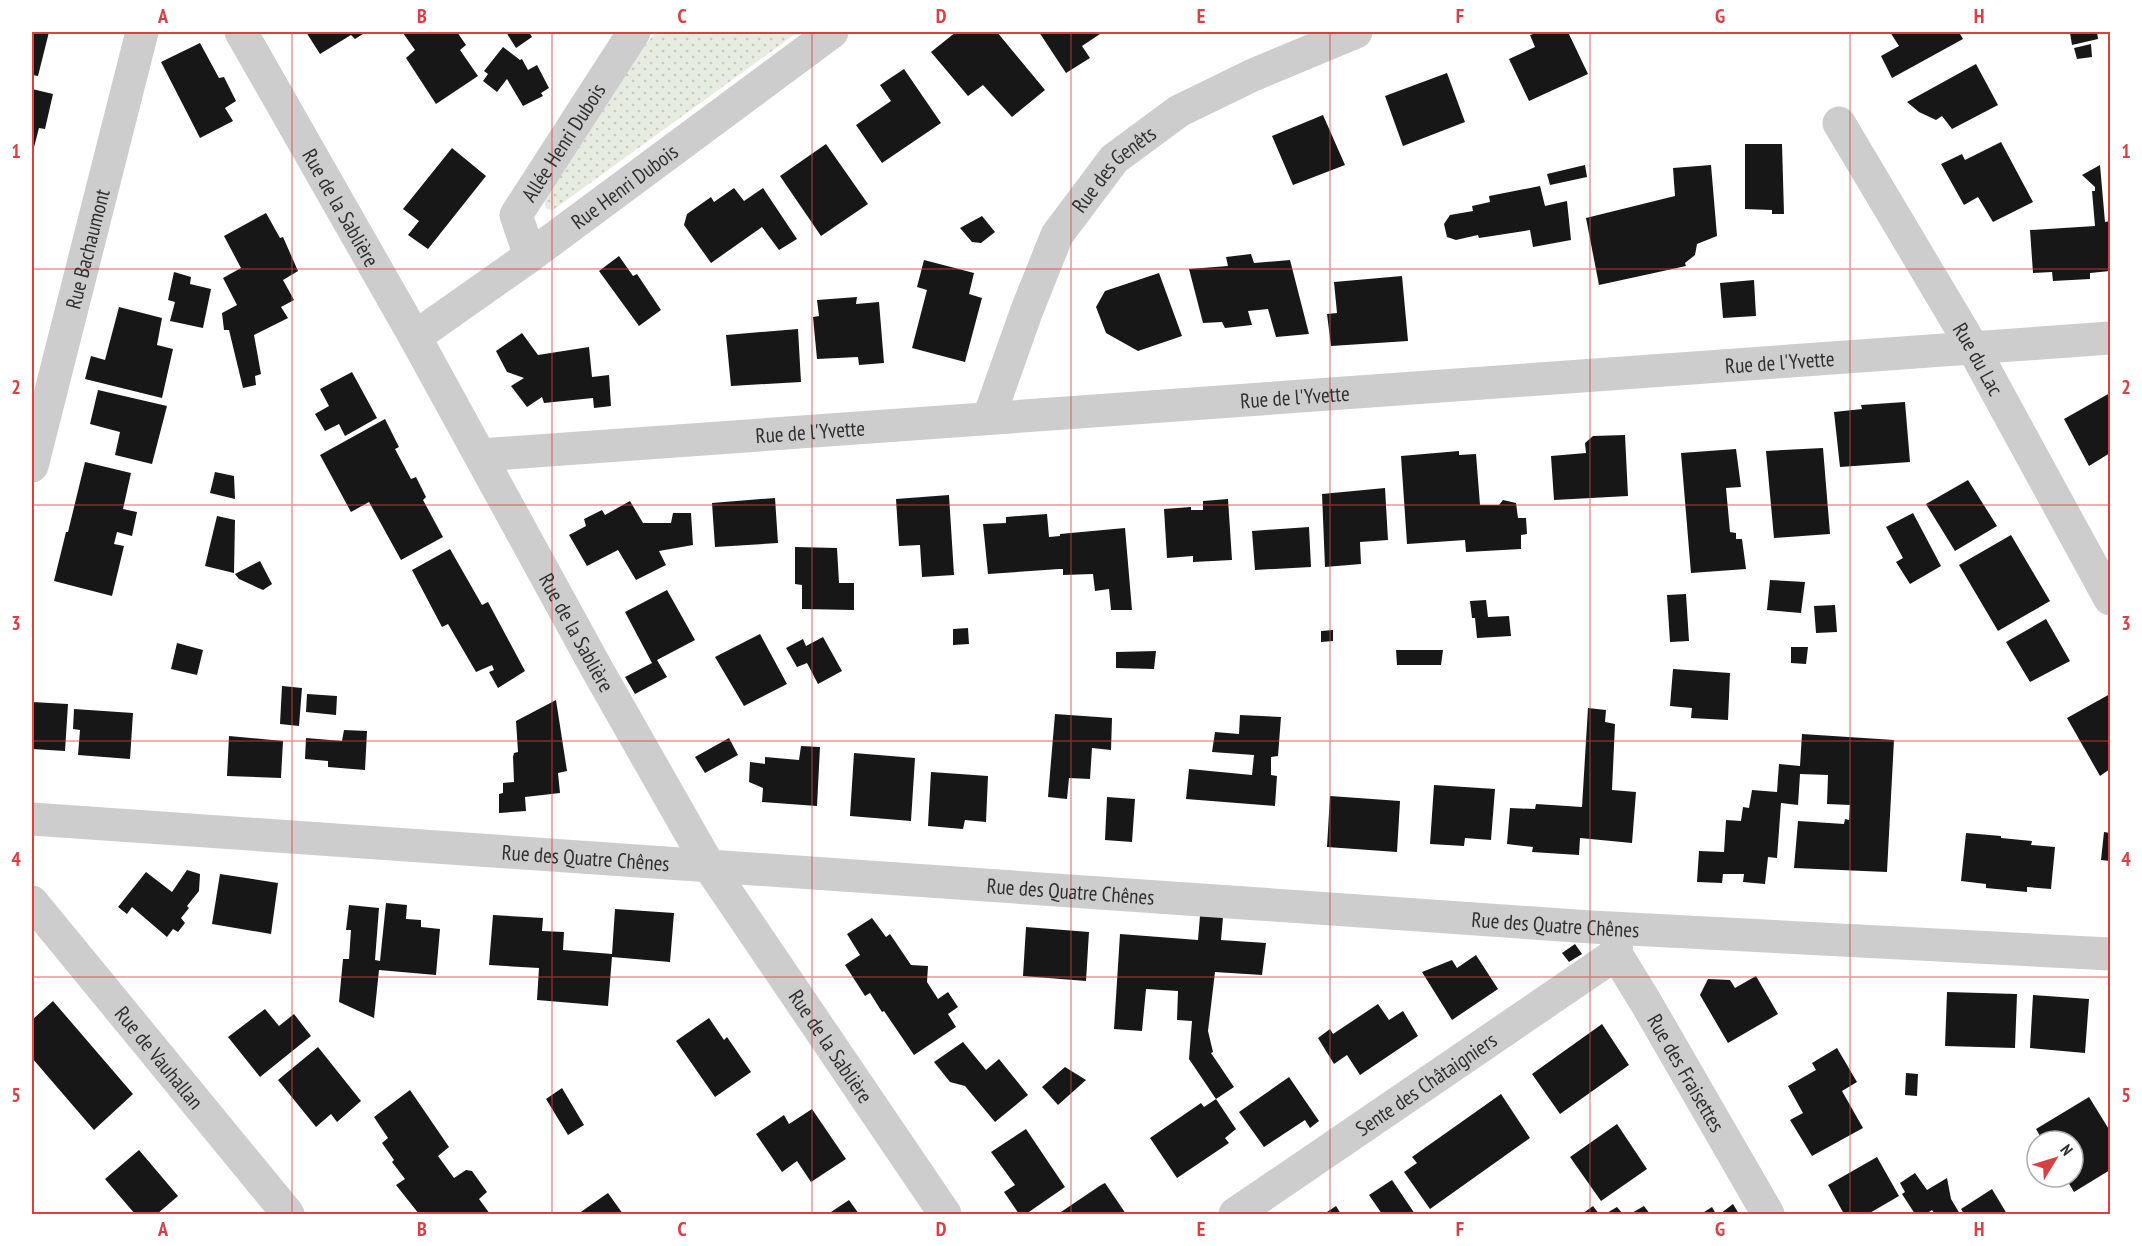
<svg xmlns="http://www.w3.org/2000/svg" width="2142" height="1246" font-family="'PT Sans Narrow',sans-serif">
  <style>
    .grass { fill: url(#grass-dots) }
    .building { fill: #171717 }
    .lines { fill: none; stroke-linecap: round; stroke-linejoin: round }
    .minor { stroke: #cdcdcd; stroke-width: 33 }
    .grid { fill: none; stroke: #da3f44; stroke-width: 1.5; stroke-opacity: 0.55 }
    .labels { text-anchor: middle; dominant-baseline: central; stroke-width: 6; stroke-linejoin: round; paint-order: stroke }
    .street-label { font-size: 21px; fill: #303030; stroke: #fff }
    .neatline { fill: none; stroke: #da3f44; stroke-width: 2 }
    .grid-label { font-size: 20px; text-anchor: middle; font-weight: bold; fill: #da3f44 }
  </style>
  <defs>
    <pattern id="grass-dots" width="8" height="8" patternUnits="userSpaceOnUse" patternTransform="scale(1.5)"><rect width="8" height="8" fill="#e6ecdf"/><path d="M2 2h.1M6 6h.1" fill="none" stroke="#c6cbc0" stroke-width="1.8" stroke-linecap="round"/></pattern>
  </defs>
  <rect width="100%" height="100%" fill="#fff"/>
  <path class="grass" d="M656,32H798L553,210L546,209L544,198L642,49Z"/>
  <path class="building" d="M32,32H49L38,76L32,75Z
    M306,32H366L355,39L351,35L320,54Z
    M406,32H441L442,33L457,32L466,45L460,50L478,76L436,104L406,58L415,50L403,33Z
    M506,32H529L532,37L516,48Z
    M956,32H997L1045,90L1012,117L983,85L968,96L931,52Z
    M1039,32H1103L1082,46L1090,58L1066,73Z
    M1539,32H1568L1588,74L1529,101L1509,59L1535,47L1530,35Z
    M1890,32H1959L1963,39L1892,78L1881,56L1899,46Z
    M2080,32H2097L2098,39L2072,45L2070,33Z
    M200,43L219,78L224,77L236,101L225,108L233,121L200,138L161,62Z
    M2091,44L2092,57L2077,59L2074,48Z
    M503,47L520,60L522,59L528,70L537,65L549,88L541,93L543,96L523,106L507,79L497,92L483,81L488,74L484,71Z
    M1976,64L1998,105L1952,129L1942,116L1936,120L1919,112L1907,102Z
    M904,69L941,123L882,163L856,125L891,101L880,85Z
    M1447,73L1465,122L1403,146L1385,96Z
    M32,89L53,94L45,129L39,128L32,155Z
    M1323,115L1345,165L1293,185L1272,136Z
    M2001,142L2033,202L1993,222L1978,197L1964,205L1941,164L1962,154L1965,160Z
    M826,144L868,204L821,236L780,176Z
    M1745,144H1782L1784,214H1772V210L1745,209Z
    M452,148L486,176L428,249L408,235L419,221L403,209Z
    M1585,165L1587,177L1550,185L1547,174Z
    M1711,165L1717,236L1697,244L1695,255L1685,263L1686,266L1599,285L1586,218L1675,196L1673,168Z
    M2100,165L2105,222L2110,221V271L2090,273V279L2053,281L2052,272L2033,273L2030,230L2095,226L2092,191H2095V187L2082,175Z
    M1540,186L1545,206L1567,201L1571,240L1533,247L1530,230L1479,238L1478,235L1456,240L1447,237L1444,224L1450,215L1473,211L1472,206L1490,202L1489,196Z
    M734,188L744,201L763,188L797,239L779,250L762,227L711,263L684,225L687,214L711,197L714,202Z
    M266,213L280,238L283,237L298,271L283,280L294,300L281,307L288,318L254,335L261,374L255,376L256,385L243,388L229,330H224L222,313L237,305L223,278L241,268L224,236Z
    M982,216L995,232L981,243L972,242L960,228Z
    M1251,254L1254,263L1290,260L1309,334L1276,337L1268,309L1248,311L1252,325L1225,328L1222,322L1203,323L1189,269L1228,266L1226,257Z
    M619,256L633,276L637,274L661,310L639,326L599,271Z
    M924,260L974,273L969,294L982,298L965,362L912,348L927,290L917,287Z
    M174,272L191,277L190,284L211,289L203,328L170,321L175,302L168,300Z
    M1159,273L1182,336L1138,351L1106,333L1096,307L1105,291Z
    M1402,276L1408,341L1331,346L1327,314L1337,313L1334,282Z
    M1754,280L1756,316L1723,318L1720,283Z
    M857,297L856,304L879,302L884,363L859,365L858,357L817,359L813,317L819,316L817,300Z
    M119,307L162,318L157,345L173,349L162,398L85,379L91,356L105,360Z
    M798,329L801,382L731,386L726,335Z
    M522,333L538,355L589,347L592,377L609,375L611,406L594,408L593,398L544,403L542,397L527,407L511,386L524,378L507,372L496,351Z
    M352,372L377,418L345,436L339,424L325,431L315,414L329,406L320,389Z
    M98,390L167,406L152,464L115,455L120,432L90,424Z
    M2110,393V453L2089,466L2064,419Z
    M1905,402L1910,462L1840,467L1834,412L1862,409L1861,405Z
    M385,419L399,447L395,449L411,479L416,477L426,497L423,500L443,537L401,560L369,502L351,512L320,455Z
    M1625,435L1628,496L1554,500L1551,456L1586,453L1585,443L1593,436Z
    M1823,448L1830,534L1774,538L1766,451Z
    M1736,449L1741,487L1726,488L1730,532L1736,533V539H1742L1746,569L1691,573L1681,453Z
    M1459,451V455L1476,454L1480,505H1499L1503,500L1516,503L1518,518H1526L1527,534L1521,535V549L1466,552L1465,540L1407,544L1401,456Z
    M85,462L131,473L123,509L137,512L132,536L117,532L114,544L124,546L112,596L54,581L66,532H68Z
    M215,472L234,476L235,499L210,493Z
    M1968,480L1997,526L1955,551L1926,504Z
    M1385,488L1388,540L1360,542L1361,564L1325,567L1322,494Z
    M949,495L954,575L922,577L920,545L899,546L896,499Z
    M775,498L778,543L715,547L712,503Z
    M1228,499L1232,560L1193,562V556L1167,558L1164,509L1191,507V510H1203V501Z
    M630,501L643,523H671L673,513H691L693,545L659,551L666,565L636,580L618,550L587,566L569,535L586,526L584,519L602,510L605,515Z
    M1913,513L1941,566L1910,584L1896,562L1903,558L1886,527Z
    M1047,514L1049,537L1060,536V534L1125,528L1132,610H1111L1109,589L1095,591L1093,574L1063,575V569H1059L988,574L983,524L1006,523V517Z
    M217,516L235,520L234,573L205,566Z
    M1309,527L1311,567L1255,570L1252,531Z
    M2011,535L2050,601L1998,631L1959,565Z
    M795,547L837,548L839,583H854V610L802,609V585L795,584Z
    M450,549L482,605L488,602L525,671L498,688L489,672L494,670L492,665L476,672L448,624L442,627L412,570Z
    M260,561L272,584L263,590L239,579L235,574Z
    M1770,580L1805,582L1801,613L1767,610Z
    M667,590L695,640L657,660L667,677L635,694L625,677L652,663L625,612Z
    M1686,594L1689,641L1670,642L1667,595Z
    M1486,600L1488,617L1509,616L1511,636L1477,638L1475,618H1472L1470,601Z
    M1835,605L1837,632L1816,633L1814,606Z
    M2046,619L2070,661L2030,682L2006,642Z
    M968,628L969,644L953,645V629Z
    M1333,630V641L1321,642V631Z
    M760,634L787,684L744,706L715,657Z
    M823,637L842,671L818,684L807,663L797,667L786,648L803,639L806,646Z
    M177,643L203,650L197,675L171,669Z
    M1791,647H1808L1806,664L1791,663Z
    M1396,650H1443L1441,665H1397Z
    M1156,651L1154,669L1116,668V652Z
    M1673,669L1730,673L1728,720L1691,718L1692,708L1670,706Z
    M282,686L302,688L299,726L280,724Z
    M307,694L337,696L336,715L306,712Z
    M2110,694V769L2100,776L2067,718Z
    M556,700L567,771L558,773L560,793L525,797L526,811L499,813V794L503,793V783L514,782L513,757L514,753L518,752L516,721Z
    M32,702L68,704L65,751L32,749Z
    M1588,708L1606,710L1605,722L1615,724L1612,790L1636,792L1632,843L1580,838L1579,855L1532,852L1533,847L1507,844L1510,808L1535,809L1536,804L1582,807Z
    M74,709L133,713L130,759L78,755L80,730L73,729Z
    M1055,714L1112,718L1111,750L1092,748L1090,779L1069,778L1067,799L1048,797Z
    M1240,715L1281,717L1278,756L1271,757V775L1277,776L1275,806L1186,799L1189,769L1252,775L1254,755L1212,752L1215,732L1239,734Z
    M344,730L367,731L365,770L328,767V761L305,759L306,738L342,741Z
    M1802,734L1894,740L1887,872L1794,868L1798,821L1844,824L1845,819L1849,820L1850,805L1827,804L1828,775L1800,774L1798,805L1781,803L1777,858L1768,857L1765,884L1743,882L1744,874H1723L1722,883L1697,882L1699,851L1724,852L1726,820L1741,821L1743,807L1749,808L1752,790L1777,792L1779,764L1800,766Z
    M229,736L283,741L281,778L227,776Z
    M729,738L738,755L705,773L695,757Z
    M801,746L820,747L817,806L762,802L763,788L749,782L750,762L765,764V757L799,760Z
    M854,753L915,758L911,821L850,816Z
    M931,772L988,776L986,822L965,820L963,829L928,826Z
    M1434,785L1495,789L1491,840L1465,838L1464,846L1430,844Z
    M1330,796L1400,801L1397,852L1327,847Z
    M1107,797L1135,799L1132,842L1105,840Z
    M2104,832L2110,833V861L2101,860Z
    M1966,833L2001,836V838L2032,841L2031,845L2055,847L2051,889L2027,887V892L2007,890L1986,888V884L1961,881Z
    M187,870L200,874L199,891L187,906L189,908L181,918L185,923L178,932L173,929L167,937L132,907L127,914L118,907L146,872L172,892Z
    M220,874L278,883L271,934L212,924Z
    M386,903L407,905L406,919L421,920V927L440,929L436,975L379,970L374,1018L339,1002L343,959H349L351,930H346L349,905L379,908L375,960L380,961Z
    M615,909L674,913L670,962L612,957L608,1006L537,1000L539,968L489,965L493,915L543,918L542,931L564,932L563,950L612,954Z
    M1200,916L1223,917L1221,940L1266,943L1262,975L1215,972L1208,1031L1213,1052L1211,1053L1234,1087L1216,1099L1236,1129L1225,1138L1229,1143L1177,1178L1150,1138L1201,1103L1204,1107L1216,1099L1189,1059L1192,1021L1177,1020L1178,991L1146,989L1142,1031L1114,1029L1120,934L1198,940Z
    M872,918L886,937L890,934L911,965L928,966L927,982L938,999L948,992L958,1007L948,1014L956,1027L914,1055L884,1011L882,1012L870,993L865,996L845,965L860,955L847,934Z
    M1026,927L1089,932L1086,981L1023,976Z
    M1575,944L1582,954L1569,962L1562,953Z
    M1476,955L1498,989L1452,1020L1422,972L1452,960L1457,968Z
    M1756,976L1778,1014L1728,1043L1700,995L1708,979L1730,980L1735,988Z
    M1947,992L2017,994L2015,1048L1945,1046Z
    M2033,995L2089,999L2085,1053L2030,1048Z
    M53,1001L133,1094L94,1130L32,1058V1020Z
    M1378,1004L1389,1020L1403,1011L1418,1036L1360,1075L1347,1055L1334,1064L1318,1038L1330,1029L1333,1034Z
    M265,1009L279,1026L294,1014L311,1036L260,1077L228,1037Z
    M709,1018L724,1040L727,1037L751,1072L715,1097L676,1041Z
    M1602,1024L1629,1065L1560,1114L1532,1074Z
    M963,1042L986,1070L999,1059L1028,1095L995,1122L965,1086L950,1082L934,1062Z
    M318,1047L361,1101L337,1122L331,1114L316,1127L278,1080Z
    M1837,1048L1857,1082L1842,1091L1863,1128L1812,1156L1790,1120L1803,1113L1788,1086L1816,1070L1812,1063Z
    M1065,1067L1086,1080L1058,1105L1042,1087Z
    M1906,1073L1918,1074L1917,1096L1905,1095Z
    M1289,1077L1319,1121L1310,1128L1305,1120L1264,1147L1239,1112Z
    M562,1088L584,1125L568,1135L546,1099Z
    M410,1090L449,1147L438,1156L454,1178L466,1170L472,1171L487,1192L479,1199L490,1214H419L396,1185L405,1179L392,1162L394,1160L382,1143L388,1138L374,1117Z
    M1501,1094L1530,1138L1430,1209L1404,1172L1417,1163L1412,1157Z
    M2089,1097L2110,1131V1170L2074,1192L2065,1177H2073V1141H2043L2036,1129Z
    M812,1109L846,1159L811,1182L797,1161L782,1172L756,1134L784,1115L789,1124Z
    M1617,1124L1647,1169L1601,1201L1570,1157Z
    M1026,1129L1065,1187L1026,1214H1019L1004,1192L1015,1185L991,1152Z
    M139,1150L178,1196L157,1214H135L105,1179Z
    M1877,1157L1899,1196L1868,1214H1844L1828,1185Z
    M1915,1173L1927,1190L1947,1178L1951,1199L1960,1214H1935L1932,1210L1926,1214H1915L1902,1194L1905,1192L1900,1183Z
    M1392,1180L1415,1214H1382L1369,1195Z
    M1105,1183L1126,1214H1058L1101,1185Z
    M1992,1189L2007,1214H1964L1961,1209Z
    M608,1193L623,1214H578L605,1195Z
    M849,1200L859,1214H828Z
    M1733,1204L1739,1214H1720Z
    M1336,1206L1341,1214H1324Z
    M1593,1206L1599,1214H1582Z
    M1644,1206L1650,1214H1630Z
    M1617,1207L1623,1214H1605Z
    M1712,1207L1716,1214H1701Z"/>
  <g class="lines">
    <g class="minor">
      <path id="s1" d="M241,32L415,337L598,671L709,866L945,1214"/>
      <path id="s2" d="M1839,123L1973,348L2110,599"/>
      <path id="s3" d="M530,256L516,215L634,32"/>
      <path id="s4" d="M415,337L530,256L832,32"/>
      <path id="s5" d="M989,417L1027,310L1057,235L1114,159L1179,111L1253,75L1356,32"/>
      <path id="s6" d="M481,455L2110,338"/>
      <path id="s7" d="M32,466L142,32"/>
      <path id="s8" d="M32,819L1591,927L2110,954"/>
      <path id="s9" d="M32,902L288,1214"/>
      <path id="s10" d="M1617,933L1616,954L1645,1001L1768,1214"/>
      <path id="s11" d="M1235,1214L1616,954"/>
    </g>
  </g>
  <path class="grid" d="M292,32V1214M552,32V1214M812,32V1214M1071,32V1214M1330,32V1214M1590,32V1214M1850,32V1214M32,269H2110M32,505H2110M32,741H2110M32,977H2110"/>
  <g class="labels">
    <g class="street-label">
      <text stroke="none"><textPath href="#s3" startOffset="130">Allée Henri Dubois</textPath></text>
      <text stroke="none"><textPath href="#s5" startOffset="282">Rue des Genêts</textPath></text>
      <text stroke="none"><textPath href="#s4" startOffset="258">Rue Henri Dubois</textPath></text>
      <text stroke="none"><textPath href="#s1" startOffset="202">Rue de la Sablière</textPath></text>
      <text stroke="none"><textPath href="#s7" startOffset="224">Rue Bachaumont</textPath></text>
      <text stroke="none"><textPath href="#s2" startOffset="274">Rue du Lac</textPath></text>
      <text stroke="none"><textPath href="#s6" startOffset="1302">Rue de l'Yvette</textPath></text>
      <text stroke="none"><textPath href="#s6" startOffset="816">Rue de l'Yvette</textPath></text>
      <text stroke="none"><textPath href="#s6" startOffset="330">Rue de l'Yvette</textPath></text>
      <text stroke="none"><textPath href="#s1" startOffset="688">Rue de la Sablière</textPath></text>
      <text stroke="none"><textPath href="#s8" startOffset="555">Rue des Quatre Chênes</textPath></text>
      <text stroke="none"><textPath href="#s8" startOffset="1041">Rue des Quatre Chênes</textPath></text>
      <text stroke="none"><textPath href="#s8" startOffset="1527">Rue des Quatre Chênes</textPath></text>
      <text stroke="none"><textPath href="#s1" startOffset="1174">Rue de la Sablière</textPath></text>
      <text stroke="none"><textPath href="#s9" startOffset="201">Rue de Vauhallan</textPath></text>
      <text stroke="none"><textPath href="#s10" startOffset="159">Rue des Fraisettes</textPath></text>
      <text stroke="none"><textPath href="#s11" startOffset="231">Sente des Châtaigniers</textPath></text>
    </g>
  </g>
  <rect width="2142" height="1246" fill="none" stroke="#ffffff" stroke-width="66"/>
  <g transform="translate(2055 1159) rotate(52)"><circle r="28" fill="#ffffff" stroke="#acacac" stroke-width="1.5"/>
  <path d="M0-4.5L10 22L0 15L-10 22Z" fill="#da3f44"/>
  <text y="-9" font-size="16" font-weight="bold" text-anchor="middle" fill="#303030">N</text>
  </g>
  <rect x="33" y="33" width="2076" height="1180" class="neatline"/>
  <g class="grid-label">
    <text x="163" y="23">A</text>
    <text x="422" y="23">B</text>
    <text x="682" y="23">C</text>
    <text x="941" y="23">D</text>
    <text x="1201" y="23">E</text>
    <text x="1460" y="23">F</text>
    <text x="1720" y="23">G</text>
    <text x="1979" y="23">H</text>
    <text x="16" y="158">1</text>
    <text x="2126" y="158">1</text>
    <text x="16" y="394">2</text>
    <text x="2126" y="394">2</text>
    <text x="16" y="630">3</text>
    <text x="2126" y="630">3</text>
    <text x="16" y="866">4</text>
    <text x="2126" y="866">4</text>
    <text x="16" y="1102">5</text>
    <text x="2126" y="1102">5</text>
    <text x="163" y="1236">A</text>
    <text x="422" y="1236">B</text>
    <text x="682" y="1236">C</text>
    <text x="941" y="1236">D</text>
    <text x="1201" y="1236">E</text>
    <text x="1460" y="1236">F</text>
    <text x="1720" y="1236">G</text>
    <text x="1979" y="1236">H</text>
  </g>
</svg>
